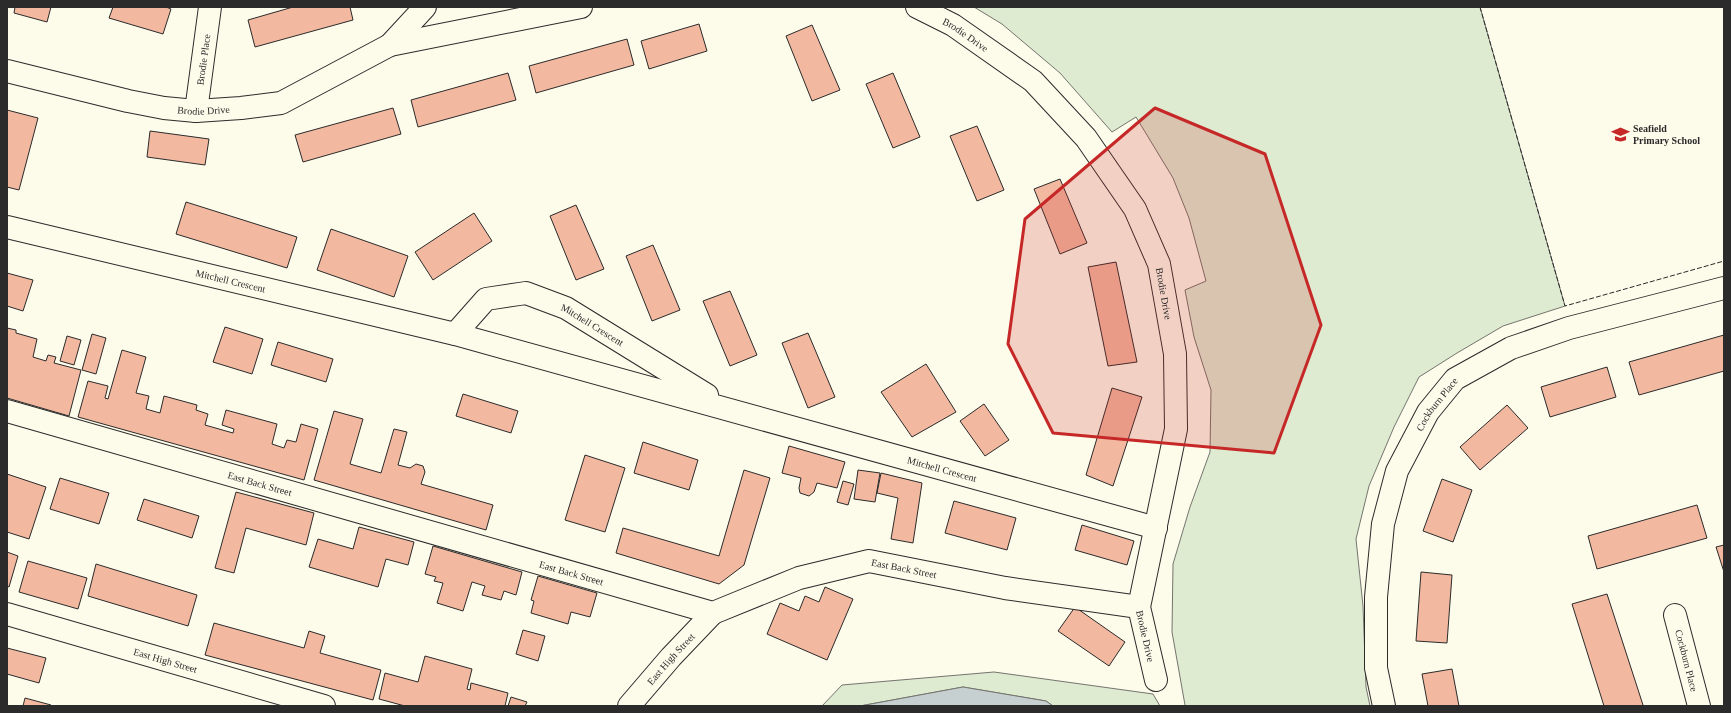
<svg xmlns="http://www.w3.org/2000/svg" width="1731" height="713" font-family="'Times New Roman',serif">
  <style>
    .green { fill: #deebd1; stroke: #74746e }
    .water { fill: #c7d0d0; stroke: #74746e }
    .building { fill: #f2b8a0; stroke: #2b2b2b }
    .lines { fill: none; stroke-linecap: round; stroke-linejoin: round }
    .minor-casing { stroke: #2b2b2b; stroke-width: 24 }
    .minor { stroke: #fdfbea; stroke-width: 22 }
    .fence { stroke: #2b2b2b; stroke-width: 1; stroke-dasharray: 5 2; stroke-linecap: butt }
    .marked { fill: #c62828; fill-opacity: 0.2; stroke: #c62828; stroke-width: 3; stroke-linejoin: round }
    .labels { text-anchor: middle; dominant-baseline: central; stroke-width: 3; stroke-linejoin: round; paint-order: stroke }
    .street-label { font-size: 10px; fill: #2b2b2b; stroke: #fdfbea }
    .poi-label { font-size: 10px; font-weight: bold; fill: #2b2b2b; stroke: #fdfbea; text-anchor: start }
  </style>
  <rect width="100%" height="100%" fill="#fdfbea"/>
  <path class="green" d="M974,7H1480L1565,306L1503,326L1457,353L1419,377L1394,427L1369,486L1356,539L1363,606L1366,687L1370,706H1186L1185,705L1172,632L1173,564L1190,507L1210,452L1211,390L1194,337L1185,290L1206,281L1189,218L1173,178L1136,117L1112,132L1060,73L1002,24Z
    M994,672L1153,694L1160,706H1053L1046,701L963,687L860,706H822L842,685Z"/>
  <path class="water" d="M963,687L1046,701L1053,706H860Z"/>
  <path class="building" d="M15,7H51L47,22L14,13Z
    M113,7H166L171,9L163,34L109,18Z
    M293,7H350L353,20L255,47L248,20Z
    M699,24L707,51L649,69L641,41Z
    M812,25L840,90L812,101L786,36Z
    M627,39L634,65L536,93L529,66Z
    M508,73L516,100L418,127L411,100Z
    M893,73L920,137L893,148L866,84Z
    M393,108L401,134L303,162L295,135Z
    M7,110L38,118L19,190L7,187Z
    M977,126L1004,190L977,201L950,136Z
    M150,131L209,139L205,165L147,157Z
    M1060,179L1087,243L1060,254L1034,189Z
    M186,202L297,237L287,268L176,234Z
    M576,205L604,269L576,280L550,216Z
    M474,213L492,241L433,280L415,252Z
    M331,229L408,256L394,297L317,270Z
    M653,245L680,310L652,321L626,256Z
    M1116,262L1137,362L1108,366L1088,267Z
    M7,273L33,280L23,311L7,306Z
    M730,291L757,355L730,366L703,301Z
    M225,327L263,339L252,374L213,362Z
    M7,328L16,330V333L37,339L33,357L46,361L48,355L56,357L54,363L81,370L69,416L7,398Z
    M808,333L835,397L808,408L782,343Z
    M92,334L106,338L96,374L82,370Z
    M1724,335V371L1639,395L1629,362Z
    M67,336L81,340L74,365L60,361Z
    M278,342L333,359L326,382L271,365Z
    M122,350L146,357L136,393L149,396L146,409L160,413L164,396L197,405L196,410L208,414L205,425L233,433L234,429L222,425L226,410L277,424L272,444L284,448L287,440L296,442L301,424L318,429L304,480L78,417L88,381L108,386L105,398L108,399Z
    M926,364L956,412L912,437L881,392Z
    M1607,367L1616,397L1550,417L1541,387Z
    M1112,388L1142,397L1113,486L1086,475Z
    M463,394L518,411L511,433L456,416Z
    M984,404L1009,440L985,456L960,421Z
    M1507,405L1528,428L1480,470L1460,447Z
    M334,411L363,419L350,464L381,473L394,429L407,432L398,465L410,468L416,464L423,466L425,472L421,484L493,505L486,530L314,480Z
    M643,442L698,460L689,490L634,473Z
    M789,446L845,462L837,488L817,483L814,492L809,496L800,493L799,488L801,478L782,473Z
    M585,455L625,468L605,532L565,520Z
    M744,470L770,478L744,565L719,584L616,553L623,528L719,556Z
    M858,470L880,473L875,502L854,499Z
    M881,473L922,483L913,543L891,539L898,498L877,493Z
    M7,474L46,487L29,539L7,532Z
    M60,478L109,493L99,524L50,509Z
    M1442,479L1472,490L1453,542L1423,531Z
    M843,481L854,484L848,505L837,502Z
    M236,492L314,513L306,545L246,528L234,573L215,568Z
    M144,499L199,516L192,538L137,520Z
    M954,501L1016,518L1007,550L945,533Z
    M1697,505L1707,538L1597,569L1588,536Z
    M1082,525L1134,541L1127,565L1075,550Z
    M359,527L414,542L408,565L386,559L378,587L309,567L318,539L353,549Z
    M1724,545V572L1716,547Z
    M433,546L522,572L516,595L504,591L501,600L482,595L485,586L472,582L463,611L437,603L443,583L434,581L436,577L425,574Z
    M7,552L18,556L9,587L7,586Z
    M28,561L87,578L78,609L19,592Z
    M96,564L197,595L188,626L88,596Z
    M1421,572L1452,575L1447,643L1416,641Z
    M538,576L597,593L590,617L571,612L568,624L531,613L534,601L531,600Z
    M825,587L853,599L827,660L767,634L780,603L799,611L805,596L819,602Z
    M1607,594L1643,705L1641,706H1604L1572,604Z
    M1075,607L1125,642L1109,666L1058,631Z
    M214,623L304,648L309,631L325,636L320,653L381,670L373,700L205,655Z
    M523,630L545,636L538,661L516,654Z
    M7,648L46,658L39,683L7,674Z
    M425,656L472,669L467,689L470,690L471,683L508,693L505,706H405L379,699L385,673L418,682Z
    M1452,669L1459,706H1428L1422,674Z
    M511,697L527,702L525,706H508Z
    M25,698L51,705L50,706H23Z"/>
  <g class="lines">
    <defs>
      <g id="minor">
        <path id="s1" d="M917,7L953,25L1033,81L1086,138L1135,209L1159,264L1175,354L1176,429L1139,607L1156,680"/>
        <path d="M390,45L425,7"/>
        <path id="s2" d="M7,71L128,101L164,108L196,111L241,108L281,103L390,45L581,7"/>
        <path id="s3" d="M196,111L210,7"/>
        <path id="s4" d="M7,227L455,334L1156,528"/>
        <path id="s5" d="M455,334L486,299L526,293L566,308L707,395"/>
        <path id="s6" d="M7,411L713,613L799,578L869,561L1005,588L1139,607"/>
        <path id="s7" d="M7,614L324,706"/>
        <path id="s8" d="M1675,615L1699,706"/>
        <path id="s9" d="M629,706L671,657L713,613"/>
        <path id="s10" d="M1384,706L1376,668V597L1383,524L1397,471L1428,412L1455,379L1511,348L1569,328L1724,288"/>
      </g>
    </defs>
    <use href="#minor" class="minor-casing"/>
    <use href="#minor" class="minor"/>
    <path class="fence" d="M1480,7L1565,306L1724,261"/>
  </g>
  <path class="marked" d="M1155,108L1265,154L1321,325L1274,453L1053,433L1008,344L1025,219Z"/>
  <defs>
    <symbol id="school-bare" viewBox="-9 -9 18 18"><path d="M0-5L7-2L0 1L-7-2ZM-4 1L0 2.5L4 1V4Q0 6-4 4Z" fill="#c62828" stroke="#fdfbea" stroke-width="2.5" paint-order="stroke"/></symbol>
  </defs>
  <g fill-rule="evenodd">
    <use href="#school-bare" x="1608" y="122" width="25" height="25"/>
  </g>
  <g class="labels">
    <g class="street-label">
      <text stroke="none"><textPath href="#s1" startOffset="56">Brodie Drive</textPath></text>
      <text stroke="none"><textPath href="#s3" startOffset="52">Brodie Place</textPath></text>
      <text stroke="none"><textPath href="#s2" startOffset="201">Brodie Drive</textPath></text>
      <text stroke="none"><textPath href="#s4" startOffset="230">Mitchell Crescent</textPath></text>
      <text stroke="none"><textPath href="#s1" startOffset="392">Brodie Drive</textPath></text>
      <text stroke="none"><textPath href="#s5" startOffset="161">Mitchell Crescent</textPath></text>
      <text stroke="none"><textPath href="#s10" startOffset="316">Cockburn Place</textPath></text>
      <text stroke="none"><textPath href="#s4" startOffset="966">Mitchell Crescent</textPath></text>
      <text stroke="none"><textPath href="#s6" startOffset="263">East Back Street</textPath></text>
      <text stroke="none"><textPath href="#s6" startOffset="935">East Back Street</textPath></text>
      <text stroke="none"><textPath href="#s6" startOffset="587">East Back Street</textPath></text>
      <text stroke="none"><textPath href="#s1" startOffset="740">Brodie Drive</textPath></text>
      <text stroke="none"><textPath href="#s9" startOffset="63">East High Street</textPath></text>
      <text stroke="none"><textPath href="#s7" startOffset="165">East High Street</textPath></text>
      <text stroke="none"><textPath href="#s8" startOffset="47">Cockburn Place</textPath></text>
    </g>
    <g class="poi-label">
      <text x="1633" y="128">Seafield<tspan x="1633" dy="12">Primary School</tspan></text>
    </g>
  </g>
  <rect width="1731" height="713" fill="none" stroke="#2b2b2b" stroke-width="16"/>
</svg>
